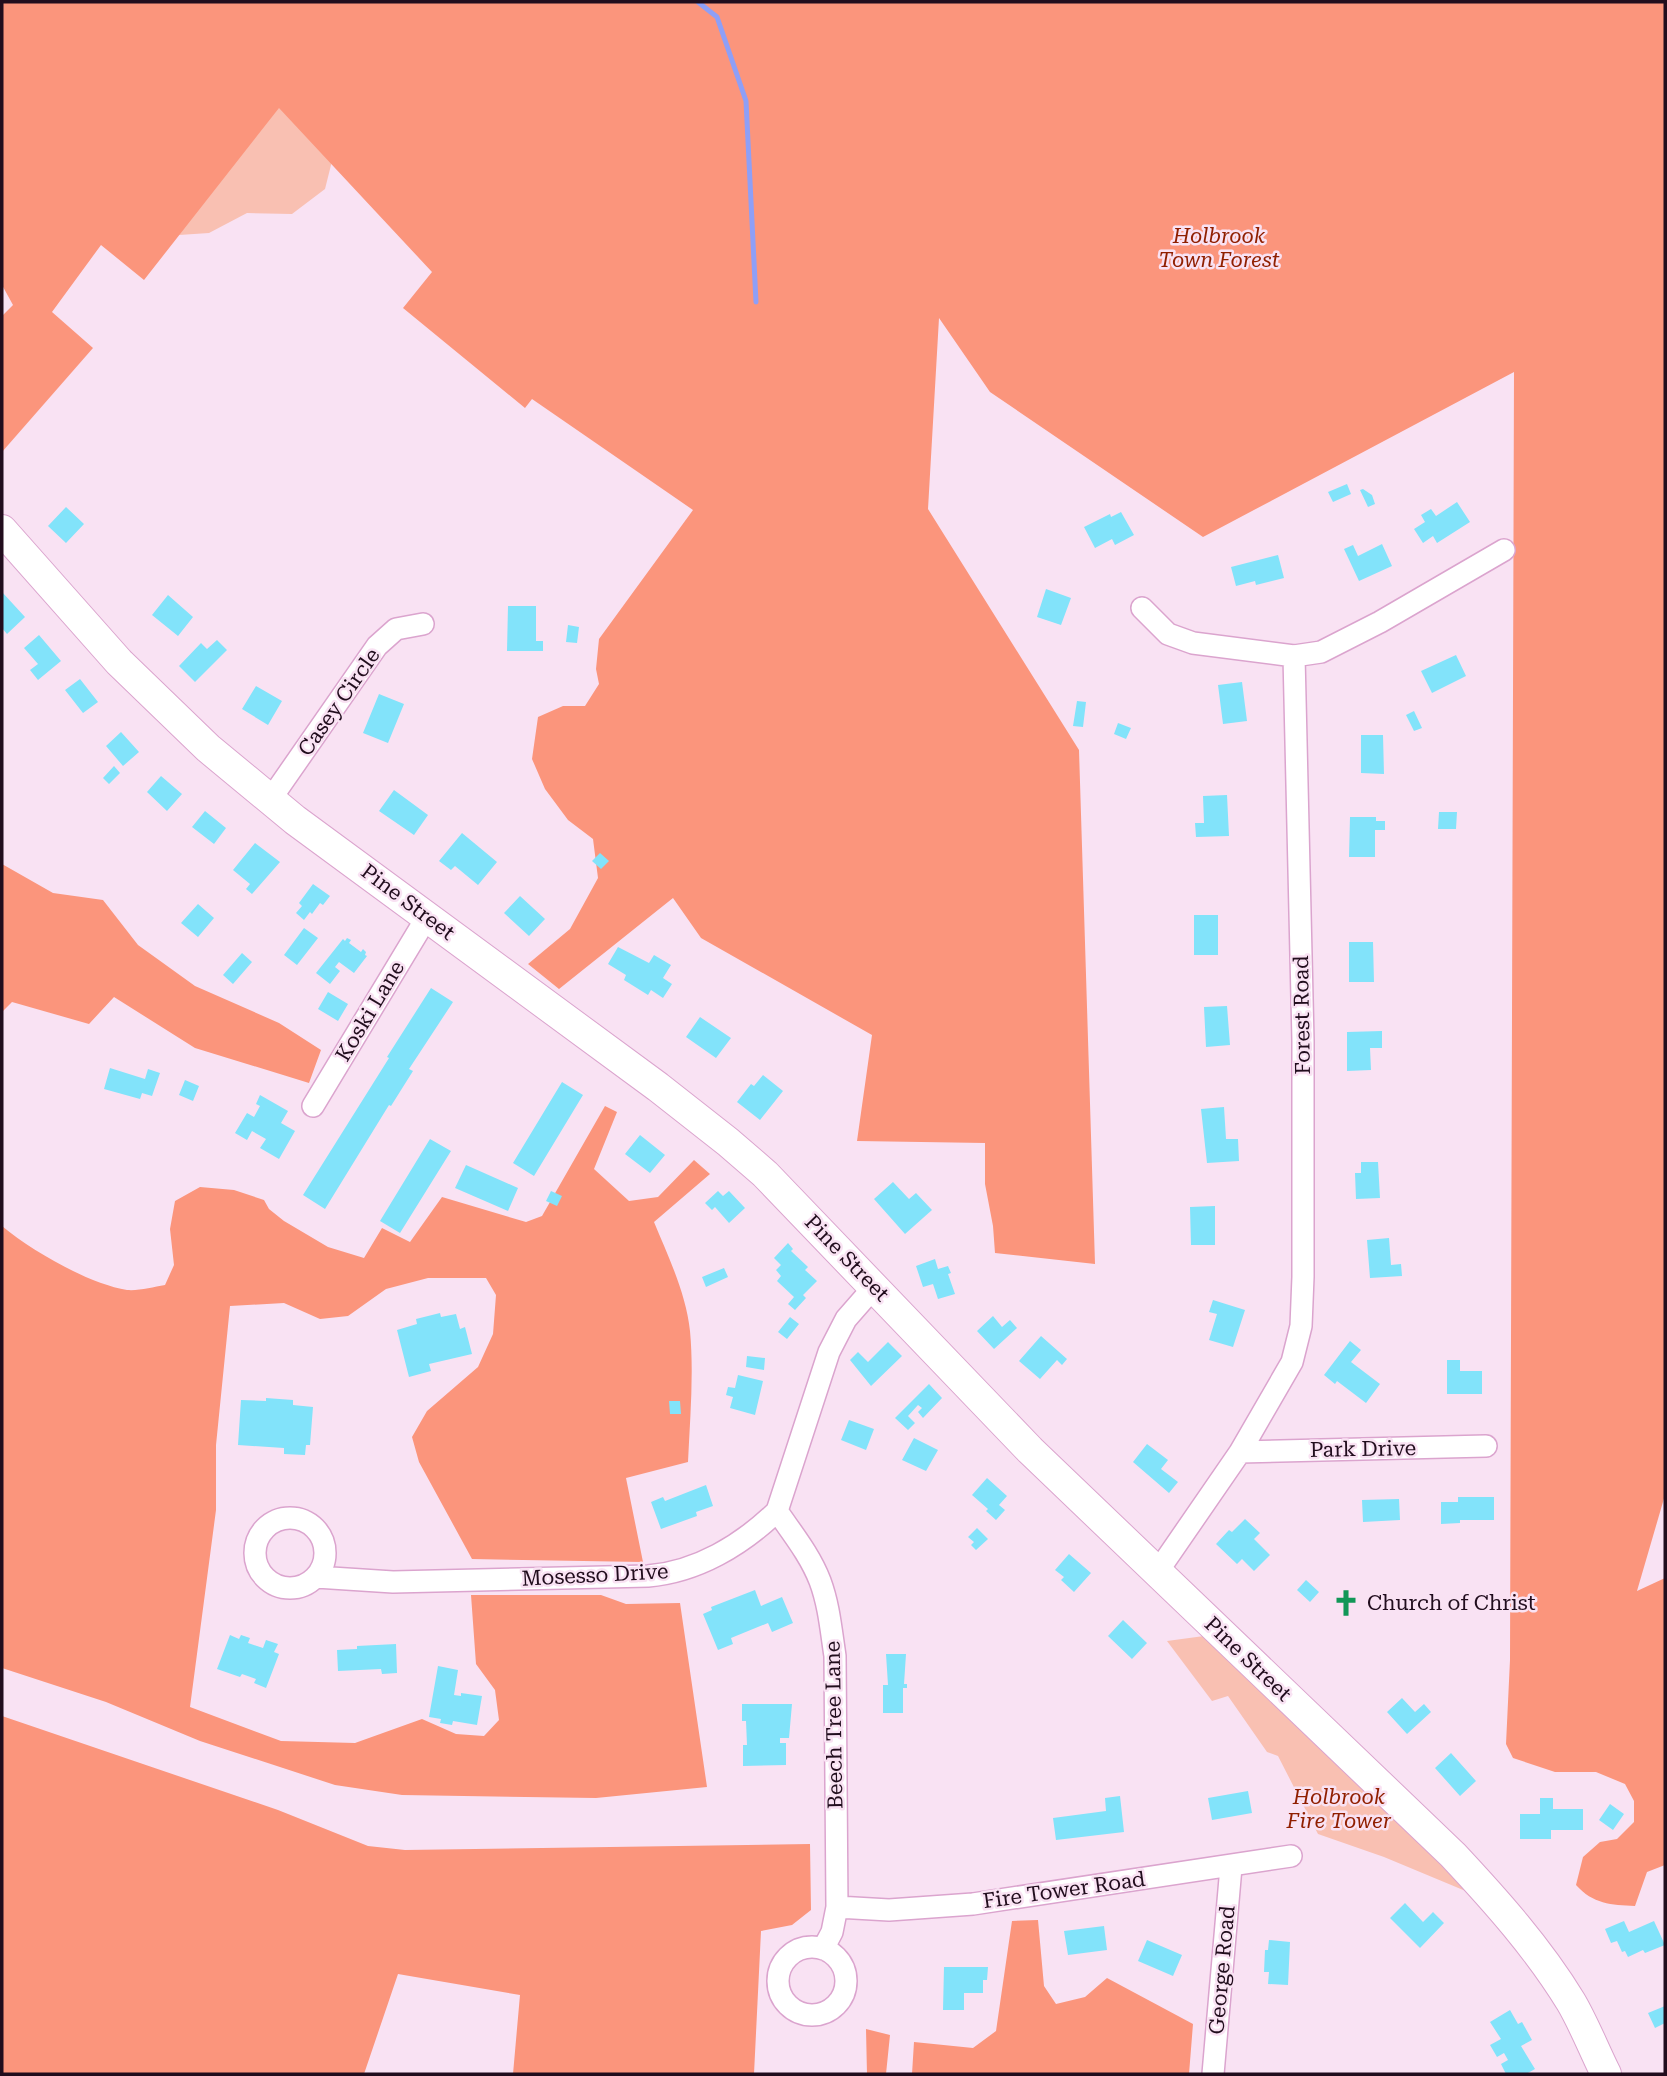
<svg xmlns="http://www.w3.org/2000/svg" width="1667" height="2076" font-family="'Roboto Serif',serif">
  <style>
    .green { fill: #f9c0b2 }
    .forest { fill: #fb957c }
    .lines { fill: none; stroke-linecap: round; stroke-linejoin: round }
    .stream { stroke: #8e9ff7; stroke-width: 5 }
    .building { fill: #82e3fa }
    .minor-casing { stroke: #dba4ce; stroke-width: 24 }
    .secondary-casing { stroke: #dba4ce; stroke-width: 32 }
    .minor { stroke: #fff; stroke-width: 21 }
    .secondary { stroke: #fff; stroke-width: 30 }
    .labels { text-anchor: middle; dominant-baseline: central; stroke-width: 5; stroke-linejoin: round; paint-order: stroke }
    .park-label { font-size: 21px; font-style: italic; fill: #901f00; stroke: #f9e2f3 }
    .street-label { font-size: 21px; fill: #210d1d; stroke: #f9e2f3 }
    .poi-label { font-size: 21px; fill: #210d1d; stroke: #f9e2f3; text-anchor: start }
  </style>
  <rect width="100%" height="100%" fill="#f9e2f3"/>
  <path class="green" d="M235,94L341,125L325,189L292,214L247,213L209,233L179,235Z
    M1204,1636L1440,1863L1468,1892L1384,1857L1318,1834L1278,1756L1267,1752L1228,1696L1212,1701L1167,1641Z"/>
  <path class="forest" d="M2,2H1665V1495L1637,1591L1665,1578V1865L1647,1872L1635,1906C1611,1905 1593,1904 1576,1885L1583,1857L1600,1842L1617,1839L1634,1822V1801L1625,1784L1596,1772H1555L1513,1758L1506,1744L1510,1660L1514,372L1203,537L990,392L939,318L928,509L1079,750L1095,1264L995,1253L993,1226L985,1184V1143L857,1141L872,1035L701,938L673,898L559,989L528,964L570,929L598,878L593,839L568,820L545,789L532,759L538,717L563,706H585L599,684L596,669L599,639L693,510L532,399L525,408L403,308L432,272L279,108L144,280L101,245L52,312L93,348L2,452V316L13,305L2,285Z
    M2,864L53,893L103,900L138,945L195,986L279,1023L321,1050L309,1083L195,1048L114,997L89,1024L12,1002L2,1012Z
    M605,1106L617,1112L594,1169L629,1201L658,1197L694,1160L710,1174L654,1222C668,1256 686,1293 690,1331C694,1374 690,1418 688,1462L626,1478L643,1562L472,1559L419,1462L412,1437L427,1411L478,1367L493,1334L496,1295L486,1278H428L386,1289L348,1316L320,1319L284,1303L230,1306L216,1445V1510L190,1707L281,1741L355,1743L422,1719L456,1734L484,1736L499,1720L495,1690L476,1664L471,1595H601L626,1604L680,1603L707,1787L596,1798L402,1795L335,1785L200,1741L106,1702L2,1668V1226C32,1251 89,1284 127,1290C139,1291 153,1287 165,1285L174,1265L170,1229L175,1201L200,1187L234,1190L264,1200L269,1209L284,1221L328,1247L364,1258L382,1228L410,1242L442,1197L526,1222L542,1216Z
    M2,1716L278,1810L368,1846L405,1850L810,1844L811,1910L792,1925L761,1931L754,2074H513L520,1995L398,1974L364,2074H2Z
    M1038,1920L1044,1986L1056,2004L1085,1997L1107,1978L1193,2024L1189,2074H912L914,2042L973,2048L996,2031L1012,1921Z
    M866,2029L890,2035L886,2074H867Z"/>
  <g class="lines">
    <path class="stream" d="M698,2L717,17L746,101L756,302"/>
  </g>
  <path class="building" d="M1347,484L1351,494L1333,502L1328,492Z
    M1363,489L1372,495L1375,504L1368,507L1360,490Z
    M1457,502L1470,522L1437,543L1433,536L1423,543L1414,529L1425,522L1421,515L1431,509L1436,516Z
    M66,507L84,524L66,543L48,526Z
    M1121,512L1134,535L1115,545L1112,539L1095,548L1084,527L1110,514L1111,517Z
    M1382,544L1392,566L1359,581L1344,549L1353,545L1358,556Z
    M1278,555L1284,578L1256,585L1255,581L1236,586L1231,567Z
    M1046,589L1071,598L1061,625L1037,617Z
    M2,592L25,617L7,634L2,628Z
    M168,595L193,617L178,636L152,615Z
    M508,606H536V641H543V651H507Z
    M568,625L579,627L577,643L566,642Z
    M39,635L61,661L38,680L30,670L38,664L24,648Z
    M217,640L227,650L195,682L179,666L201,643L207,649Z
    M1456,655L1466,676L1432,693L1421,671Z
    M80,679L98,702L83,713L65,690Z
    M1242,682L1247,721L1223,724L1218,685Z
    M256,686L282,701L268,725L242,709Z
    M379,694L404,704L388,743L363,733Z
    M1077,701L1086,702L1083,727L1073,726Z
    M1414,711L1422,728L1414,731L1406,715Z
    M1118,723L1131,728L1126,739L1114,734Z
    M121,732L139,752L123,766L106,746Z
    M1361,735H1383L1384,774L1361,773Z
    M114,766L120,773L109,784L103,778Z
    M161,776L182,794L167,811L147,792Z
    M394,790L428,815L414,835L379,811Z
    M1227,795L1229,836L1196,837L1195,823H1204L1203,796Z
    M205,811L226,828L214,844L192,827Z
    M1439,812H1457L1456,829H1438Z
    M1350,817H1376V821H1385V830H1375V857H1349Z
    M462,833L497,862L478,885L455,866L451,870L439,861Z
    M255,843L280,862L252,894L246,889L250,884L233,870Z
    M600,853L609,861L601,869L592,861Z
    M313,884L330,896L323,905L320,903L312,914L310,912L304,920L296,913L302,906L299,903Z
    M520,896L545,919L529,936L504,913Z
    M198,904L214,918L198,937L181,923Z
    M1194,915H1218V955H1194Z
    M304,928L318,938L297,965L284,955Z
    M347,938L351,940L349,943L361,952L363,949L366,952L365,955L367,956L354,973L339,962L335,967L340,971L330,984L316,973L343,939L345,941Z
    M1349,942H1373L1374,982H1349Z
    M618,947L649,963L654,955L671,965L663,978L672,984L663,998L651,990L648,995L624,980L626,975L608,964Z
    M242,953L252,962L233,984L223,975Z
    M431,988L453,1002L409,1069L413,1071L391,1106L389,1105L325,1209L303,1195L389,1058L387,1057Z
    M328,992L348,1004L338,1021L318,1009Z
    M1227,1006L1230,1045L1206,1047L1204,1007Z
    M700,1017L731,1038L716,1058L686,1037Z
    M1382,1031V1048H1370L1371,1070L1347,1071V1032Z
    M110,1068L145,1079L148,1069L160,1073L152,1096L142,1093L140,1099L104,1089Z
    M763,1075L783,1091L760,1120L737,1102L751,1084L754,1086Z
    M185,1080L199,1086L193,1101L179,1095Z
    M562,1082L583,1095L534,1176L513,1163Z
    M260,1095L288,1111L281,1123L295,1131L279,1159L260,1148L266,1139L252,1131L247,1140L235,1133L247,1113L254,1117L260,1106L256,1104Z
    M1224,1107L1226,1139H1238L1239,1161L1207,1163L1201,1109Z
    M640,1135L665,1155L650,1173L625,1154Z
    M430,1139L451,1151L400,1233L380,1221Z
    M1361,1162H1378L1380,1198L1356,1199L1355,1173H1361Z
    M466,1165L518,1188L508,1211L455,1188Z
    M893,1182L909,1199L916,1193L932,1210L905,1234L874,1199Z
    M551,1191L562,1196L557,1206L546,1201Z
    M718,1191L723,1196L729,1191L745,1208L729,1223L715,1207L712,1210L705,1203Z
    M1215,1206V1245H1191L1190,1207Z
    M1389,1238L1391,1265L1401,1264L1402,1276L1370,1278L1367,1240Z
    M788,1243L793,1249L791,1251L808,1267L805,1270L817,1281L803,1295L806,1298L795,1310L788,1304L794,1297L777,1281L781,1276L776,1270L781,1265L774,1258Z
    M935,1259L938,1269L948,1266L951,1273L948,1274L955,1294L938,1299L933,1284L923,1287L916,1266Z
    M724,1268L728,1277L706,1287L702,1277Z
    M1213,1300L1245,1310L1233,1347L1209,1340L1217,1314L1209,1312Z
    M440,1313L441,1317L456,1314L460,1329L465,1327L472,1354L429,1364L431,1371L409,1377L397,1330L417,1324L416,1319Z
    M993,1316L1002,1327L1010,1320L1017,1328L994,1349L977,1331Z
    M790,1317L799,1324L787,1339L778,1332Z
    M1041,1336L1067,1359L1062,1365L1057,1360L1040,1379L1019,1361Z
    M1350,1341L1361,1350L1351,1362L1380,1384L1366,1403L1337,1381L1335,1384L1324,1375Z
    M888,1342L902,1356L871,1386L850,1360L858,1352L868,1362Z
    M747,1356L765,1358L764,1370L746,1367Z
    M1447,1360H1460V1371H1482V1394H1447Z
    M738,1375L763,1381L755,1415L730,1408L733,1397L726,1395L728,1387L735,1388Z
    M929,1384L942,1398L923,1418L918,1412L922,1408L918,1405L908,1416L915,1423L908,1430L895,1418Z
    M266,1398L293,1400V1405L313,1407L310,1445H306L305,1455L284,1454V1448L238,1445L241,1400L266,1401Z
    M669,1401H680L681,1414H670Z
    M849,1420L874,1429L866,1450L841,1440Z
    M914,1438L938,1450L926,1471L902,1460Z
    M1147,1444L1168,1460L1161,1469L1178,1482L1169,1493L1133,1462Z
    M987,1478L1007,1496L999,1505L1005,1510L996,1520L986,1511L988,1509L972,1495Z
    M706,1485L713,1506L696,1512L697,1516L661,1529L651,1502L663,1497L665,1501Z
    M1458,1497H1494V1520H1460V1523L1441,1524V1502H1458Z
    M1399,1499L1400,1520L1363,1522L1362,1500Z
    M1245,1519L1260,1533L1254,1539L1270,1555L1254,1571L1242,1559L1237,1564L1216,1544L1229,1530L1232,1532Z
    M977,1528L988,1539L976,1550L971,1545L974,1542L968,1537Z
    M1069,1554L1091,1573L1074,1592L1061,1580L1064,1577L1055,1570Z
    M1306,1580L1319,1592L1310,1602L1297,1590Z
    M755,1590L761,1606L782,1597L793,1623L772,1632L768,1623L731,1638L733,1644L718,1650L703,1614L712,1610L711,1607Z
    M1123,1620L1147,1643L1132,1659L1108,1636Z
    M230,1635L239,1639L241,1635L250,1638L248,1643L263,1648L266,1640L278,1644L274,1652L279,1654L266,1688L254,1683L256,1679L242,1674L240,1677L217,1669Z
    M396,1644L397,1673L382,1674L381,1669L338,1671L337,1650L357,1649V1646Z
    M886,1654H906L904,1684H907V1688H903V1713H883V1685H888Z
    M438,1666L458,1670L454,1695L461,1696V1693L482,1696L477,1725L453,1721L452,1725L440,1723L441,1719L429,1717Z
    M1402,1698L1415,1712L1424,1704L1431,1712L1407,1734L1387,1712Z
    M742,1704H792L789,1738H780V1743H786V1765L743,1766V1745H747L746,1721H742Z
    M1451,1753L1476,1781L1460,1796L1435,1768Z
    M1248,1791L1252,1813L1212,1820L1208,1798Z
    M1120,1796L1124,1832L1056,1840L1053,1818L1106,1811L1105,1798Z
    M1540,1798H1553V1809H1583V1830H1551V1839H1520V1814H1540Z
    M1610,1804L1624,1814L1613,1830L1599,1820Z
    M1405,1903L1423,1922L1433,1912L1444,1923L1420,1948L1390,1918Z
    M1624,1921L1629,1932L1654,1921L1665,1945L1645,1953L1643,1950L1628,1957L1625,1951L1622,1952L1617,1941L1611,1943L1605,1929Z
    M1104,1926L1107,1950L1068,1955L1064,1931Z
    M1147,1940L1182,1955L1173,1976L1138,1961Z
    M1269,1940L1290,1942L1288,1985L1268,1984L1269,1972H1264L1265,1950H1268Z
    M944,1967H988L987,1980H983V1993H964V2010H943Z
    M1665,2006V2023L1655,2028L1648,2013Z
    M1510,2010L1518,2024L1522,2022L1532,2040L1521,2046L1535,2069L1526,2074H1506L1501,2064L1508,2060L1504,2053L1497,2057L1490,2045L1501,2039L1490,2022Z"/>
  <g class="lines">
    <defs>
      <path id="minor" d="M1142,608L1168,634L1193,643L1294,656
        M270,800L377,646L396,629L423,624
        M313,1106L427,917
        M1240,1452L1486,1446
        M777,1511C792,1533 810,1555 820,1581C829,1605 831,1630 835,1656L837,1907L832,1932L823,1949
        M255 1553a35 35 0 1 1 70 0a35 35 0 1 1-70 0Z
        M1158,1571L1240,1452L1292,1362L1301,1326L1303,1277V1041L1294,656L1321,652L1380,622L1504,550
        M316,1577L393,1582L648,1576C697,1572 742,1545 777,1511L829,1352L846,1319L874,1287
        M837,1907L889,1910L973,1904L1291,1856
        M778 1981a34 34 0 1 1 68 0a34 34 0 1 1-68 0Z
        M1213,2074L1231,1867"/>
      <path id="secondary" d="M2,530L119,662L208,748L295,820L658,1087L728,1142L765,1174L1030,1450L1453,1855C1496,1901 1538,1948 1571,2002C1584,2024 1594,2050 1606,2074"/>
    </defs>
    <use href="#minor" class="minor-casing"/>
    <use href="#secondary" class="secondary-casing"/>
    <use href="#minor" class="minor"/>
    <use href="#secondary" class="secondary"/>
  </g>
  <defs>
    <symbol id="church-bare" viewBox="-9 -9 18 18"><path d="M-1.2-6h2.4v3.5h3.3v2.4h-3.3V6h-2.4V-.1h-3.3v-2.4h3.3Z" fill="#119757" stroke="#f9e2f3" stroke-width="2.5" paint-order="stroke"/></symbol>
  </defs>
  <g fill-rule="evenodd">
    <use href="#church-bare" x="1327" y="1584" width="38" height="38"/>
  </g>
  <g class="labels">
    <g class="park-label">
      <text x="1219" y="236">Holbrook<tspan x="1219" dy="24">Town Forest</tspan></text>
      <text x="1339" y="1797">Holbrook<tspan x="1339" dy="24">Fire Tower</tspan></text>
    </g>
    <g class="street-label">
      <text transform="translate(339 702) rotate(-55)">Casey Circle</text>
      <text transform="translate(408 902) rotate(37)">Pine Street</text>
      <text transform="translate(370 1011) rotate(-59)">Koski Lane</text>
      <text transform="translate(1302 1015) rotate(-91)">Forest Road</text>
      <text transform="translate(847 1258) rotate(46)">Pine Street</text>
      <text transform="translate(1363 1449) rotate(-1)">Park Drive</text>
      <text transform="translate(595 1575) rotate(-3)">Mosesso Drive</text>
      <text transform="translate(1248 1659) rotate(44)">Pine Street</text>
      <text transform="translate(834 1725) rotate(-91)">Beech Tree Lane</text>
      <text transform="translate(1064 1890) rotate(-8)">Fire Tower Road</text>
      <text transform="translate(1222 1970) rotate(-85)">George Road</text>
    </g>
    <g class="poi-label">
      <text x="1367" y="1603">Church of Christ</text>
    </g>
  </g>
  <rect width="1667" height="2076" fill="none" stroke="#210d1d" stroke-width="7"/>
</svg>
